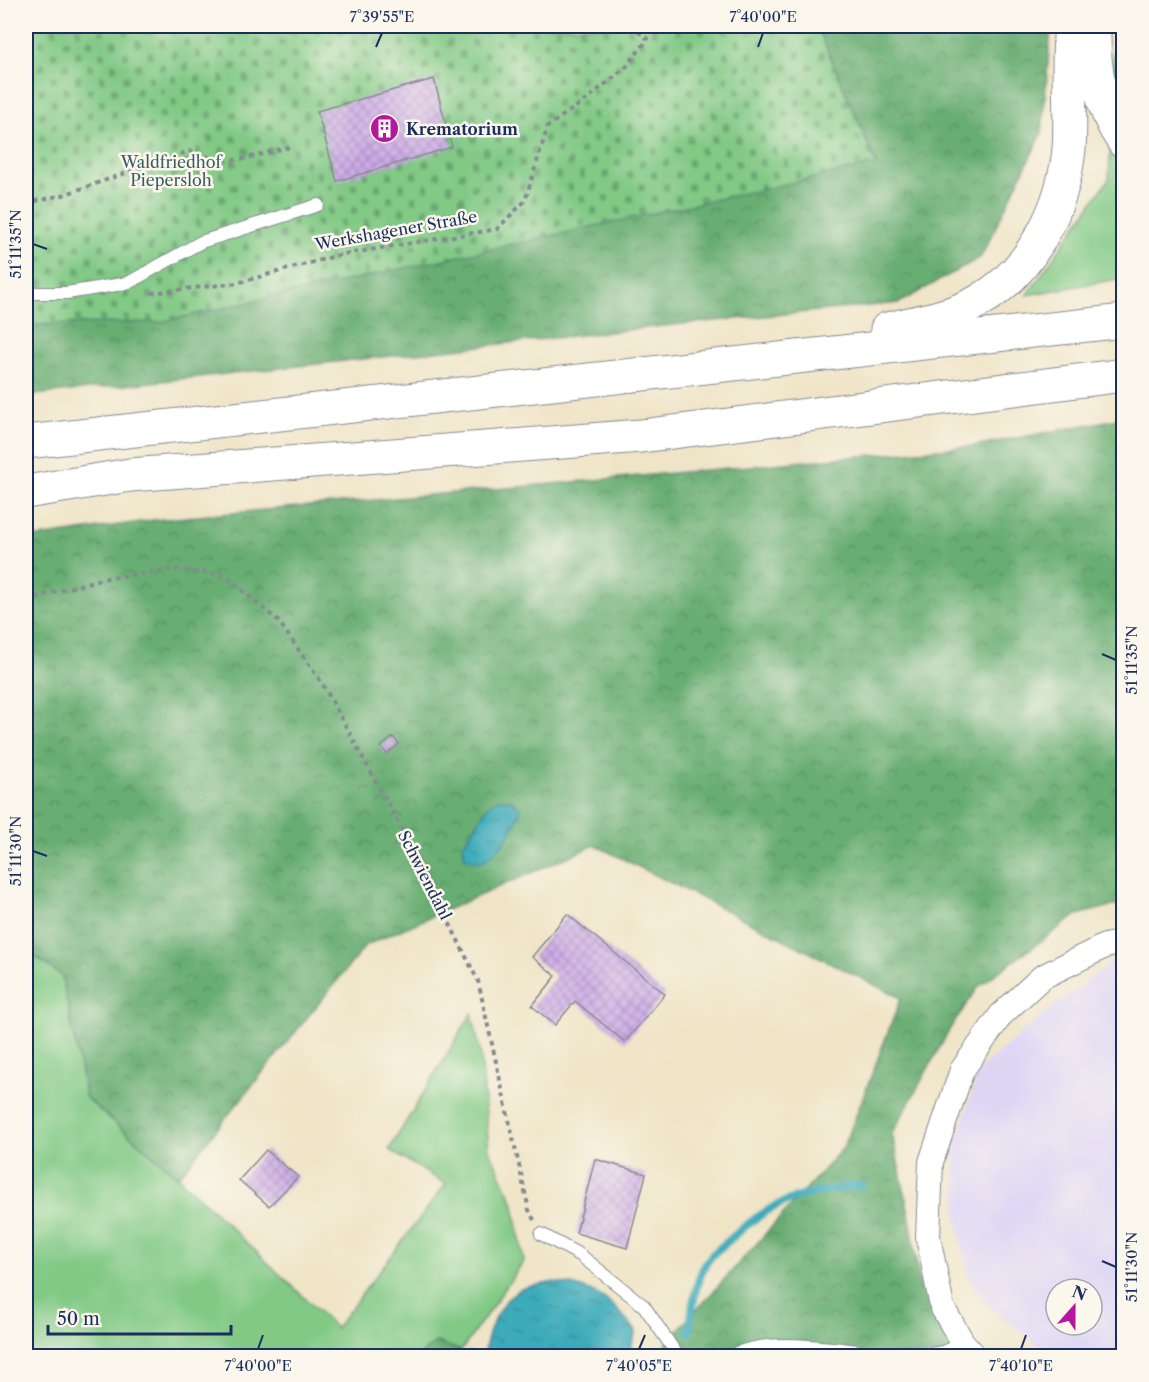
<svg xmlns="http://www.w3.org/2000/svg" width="1149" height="1382" font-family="'Libre Caslon Text',serif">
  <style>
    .built { fill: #ded5f5; fill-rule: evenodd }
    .green { fill: #81c985; stroke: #4e7c72; stroke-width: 1.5 }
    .forest { fill: url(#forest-crowns); stroke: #426e68; stroke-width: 1.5 }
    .cemetery { fill: url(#cemetery-stones); stroke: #4e7c72; stroke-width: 1.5 }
    .water { fill: url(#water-ripples); stroke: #2c6d8c; stroke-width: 1.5 }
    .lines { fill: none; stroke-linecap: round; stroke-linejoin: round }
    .stream { stroke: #3dabba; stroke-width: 8 }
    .building { fill: url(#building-cross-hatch) }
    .lane-casing { stroke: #858a92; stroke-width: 14 }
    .street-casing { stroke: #858a92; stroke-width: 26 }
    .highway-casing { stroke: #858a92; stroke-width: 35 }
    .path { stroke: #858a92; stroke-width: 4; stroke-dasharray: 4.5 4.5; stroke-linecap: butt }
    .lane { stroke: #fff; stroke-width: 12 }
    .street { stroke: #fff; stroke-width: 24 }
    .highway { stroke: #fff; stroke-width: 33 }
    .ticks { fill: none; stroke: #1b2f5e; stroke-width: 2 }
    .labels { text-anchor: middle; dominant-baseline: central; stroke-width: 5; stroke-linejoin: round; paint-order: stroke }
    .poi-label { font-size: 16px; font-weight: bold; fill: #1b2f5e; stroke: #fbf7ec; text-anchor: start }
    .park-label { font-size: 16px; fill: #3a5d6a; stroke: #fbf7ec }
    .street-label { font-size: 16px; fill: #1b2f5e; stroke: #fbf7ec }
    .neatline { fill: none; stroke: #1b2f5e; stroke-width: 2 }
    .ticks-label { font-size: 15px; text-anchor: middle; fill: #1b2f5e }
  </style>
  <defs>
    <pattern id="forest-crowns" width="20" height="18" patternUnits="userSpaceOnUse" patternTransform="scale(1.5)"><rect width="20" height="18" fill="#68ad72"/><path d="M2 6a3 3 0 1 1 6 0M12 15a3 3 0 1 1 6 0" fill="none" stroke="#558d61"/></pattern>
    <pattern id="cemetery-stones" width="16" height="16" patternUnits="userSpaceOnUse" patternTransform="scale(1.5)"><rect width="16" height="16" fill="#81c985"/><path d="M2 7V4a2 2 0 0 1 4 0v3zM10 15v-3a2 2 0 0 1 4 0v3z" fill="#69a470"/></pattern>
    <pattern id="water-ripples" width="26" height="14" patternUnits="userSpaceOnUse" patternTransform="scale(1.5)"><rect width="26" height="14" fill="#3dabba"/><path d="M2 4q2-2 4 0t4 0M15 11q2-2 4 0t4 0" fill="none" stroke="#328c9a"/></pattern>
    <pattern id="building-cross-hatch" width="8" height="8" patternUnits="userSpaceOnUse" patternTransform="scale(1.5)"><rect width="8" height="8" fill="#cdabe7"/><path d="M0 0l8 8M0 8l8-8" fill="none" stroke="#a68cbe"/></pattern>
  </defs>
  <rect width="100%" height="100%" fill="#fbf7ec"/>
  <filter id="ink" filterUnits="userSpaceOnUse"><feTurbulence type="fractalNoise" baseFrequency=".0167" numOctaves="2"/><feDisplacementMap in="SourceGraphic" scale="12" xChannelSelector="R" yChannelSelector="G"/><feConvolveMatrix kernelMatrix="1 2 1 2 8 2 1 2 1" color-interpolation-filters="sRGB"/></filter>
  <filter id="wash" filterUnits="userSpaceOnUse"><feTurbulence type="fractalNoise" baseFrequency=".008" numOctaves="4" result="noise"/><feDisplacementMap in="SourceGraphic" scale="24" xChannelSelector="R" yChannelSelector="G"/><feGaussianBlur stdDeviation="1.35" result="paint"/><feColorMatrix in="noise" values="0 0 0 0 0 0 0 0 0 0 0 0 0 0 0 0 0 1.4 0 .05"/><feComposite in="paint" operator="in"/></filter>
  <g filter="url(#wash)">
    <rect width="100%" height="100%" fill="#efe4c6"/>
    <path class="built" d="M1123,955V1356H1052L992,1309L969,1280L957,1221L955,1151L978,1071L1035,1021L1118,957ZM1056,1289H1092V1325H1056Z"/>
    <path class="green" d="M1122,26L1123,278L1027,295L1109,179L1114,49Z
      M26,950L62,976L86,1098L178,1177L336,1328L446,1184L389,1150L472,1013L481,1056L489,1150L513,1201L524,1261L461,1351L436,1342L419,1356H26Z"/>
    <path class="forest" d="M817,26H1051L1042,133L981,257L899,303L663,326L26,396V325L160,322L876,163Z
      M1123,418V903L1077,915L979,986L951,1027L892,1134L911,1223L920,1288L956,1356H655L844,1147L901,998L595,845L366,945L178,1177L86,1098L62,976L26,950V539L154,520L973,446Z
      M436,1342L461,1351L459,1356H419Z"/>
    <path class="cemetery" d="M26,26H817L876,164L160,322L26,325Z"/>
    <path class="water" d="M498,799L510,800L521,808C514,829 501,852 481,862L465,858L463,845L489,805Z
      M554,1282C596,1288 610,1298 636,1331L628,1356H484C487,1334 497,1304 517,1291C526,1285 543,1285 554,1282Z"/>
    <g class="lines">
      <path class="stream" d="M689,1333C692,1311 695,1277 709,1259C715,1250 726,1244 733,1237C775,1197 806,1193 862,1185"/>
    </g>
    <g id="blocks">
      <path class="building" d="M434,79L452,147L337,181L317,111Z
        M393,737L399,744L387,754L381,747Z
        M567,914L665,994L625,1042L575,1001L555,1025L532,1006L556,976L532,957Z
        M266,1150L298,1177L269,1206L239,1180Z
        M595,1159L646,1174L627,1248L576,1233Z
        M467,1350L483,1356H465Z"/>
    </g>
  </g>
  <g filter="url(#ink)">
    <use href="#blocks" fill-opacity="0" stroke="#858a92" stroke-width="1.5"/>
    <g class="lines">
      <defs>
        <path id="lane" d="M26,293H67L128,283L201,242L318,205
          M541,1234L580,1255L644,1306L678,1356
          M730,1356C785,1328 874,1363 937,1353C946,1352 955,1347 963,1343"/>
        <path id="street" d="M975,1356L963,1343L942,1307L928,1237L931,1162L962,1070L1001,1015L1042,977L1105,946L1124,942"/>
        <path id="highway" d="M1094,26C1093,65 1100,109 1124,142
          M887,329C917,322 951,317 979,301C1032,271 1063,208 1069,149C1072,108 1066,66 1071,26
          M26,442L1124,321
          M26,492L130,475L641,436L1124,375"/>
      </defs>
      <use href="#lane" class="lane-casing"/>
      <use href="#street" class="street-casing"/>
      <use href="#highway" class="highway-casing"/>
      <path class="path" d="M26,203L63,195L189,151L221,161L243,159L293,146
        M151,293L237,283L339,255L497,229L525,201L548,126L586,100L627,66L648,39L631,26
        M26,600L101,579L175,569L225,575L279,622L322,683L415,853L478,981L529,1210L534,1220"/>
      <use href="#lane" class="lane"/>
      <use href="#street" class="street"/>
      <use href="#highway" class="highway"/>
    </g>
  </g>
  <path class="ticks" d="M376,47L382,33M758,47L763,33M33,244L47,249M1102,654L1116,660M33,851L47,856M1102,1261L1116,1267M258,1349L263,1335M639,1349L645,1335M1021,1349L1026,1335"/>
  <defs>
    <symbol id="building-disc" viewBox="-11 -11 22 22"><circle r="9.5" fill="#b5179e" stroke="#fbf7ec"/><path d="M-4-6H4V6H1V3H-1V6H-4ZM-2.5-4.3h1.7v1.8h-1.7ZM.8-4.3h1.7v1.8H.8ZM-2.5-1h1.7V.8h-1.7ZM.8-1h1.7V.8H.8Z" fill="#fff"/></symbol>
  </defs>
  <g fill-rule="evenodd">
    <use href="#building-disc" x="368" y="112" width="33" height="33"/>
  </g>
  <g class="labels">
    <g class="poi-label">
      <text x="406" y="129">Krematorium</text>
    </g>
    <g class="park-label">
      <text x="171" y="162">Waldfriedhof<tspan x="171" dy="18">Piepersloh</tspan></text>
    </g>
    <g class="street-label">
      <text transform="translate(396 230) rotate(-10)">Werkshagener Straße</text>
      <text transform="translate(425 875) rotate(63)">Schwiendahl</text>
    </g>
  </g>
  <rect width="1149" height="1382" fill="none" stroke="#fbf7ec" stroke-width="66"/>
  <g transform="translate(1074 1307) rotate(21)"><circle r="28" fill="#fbf7ec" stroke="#a1a7b3" stroke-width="1.5"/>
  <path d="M0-4.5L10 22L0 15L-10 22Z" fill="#b5179e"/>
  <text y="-9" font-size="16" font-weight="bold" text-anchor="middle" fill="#1b2f5e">N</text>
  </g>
  <path d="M48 1325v9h183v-9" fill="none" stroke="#1b2f5e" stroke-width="3"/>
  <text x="57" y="1325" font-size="18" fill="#1b2f5e" stroke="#fbf7ec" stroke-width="4.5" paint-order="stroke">50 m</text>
  <rect x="33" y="33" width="1083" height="1316" class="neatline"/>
  <g class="ticks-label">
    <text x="382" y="22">7°39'55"E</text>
    <text x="763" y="22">7°40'00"E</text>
    <text transform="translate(16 244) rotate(-90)" y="5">51°11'35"N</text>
    <text transform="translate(1132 660) rotate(-90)" y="5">51°11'35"N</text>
    <text transform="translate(16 851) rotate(-90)" y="5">51°11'30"N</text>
    <text transform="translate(1132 1267) rotate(-90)" y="5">51°11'30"N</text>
    <text x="258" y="1371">7°40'00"E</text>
    <text x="639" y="1371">7°40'05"E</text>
    <text x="1021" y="1371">7°40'10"E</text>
  </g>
</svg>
